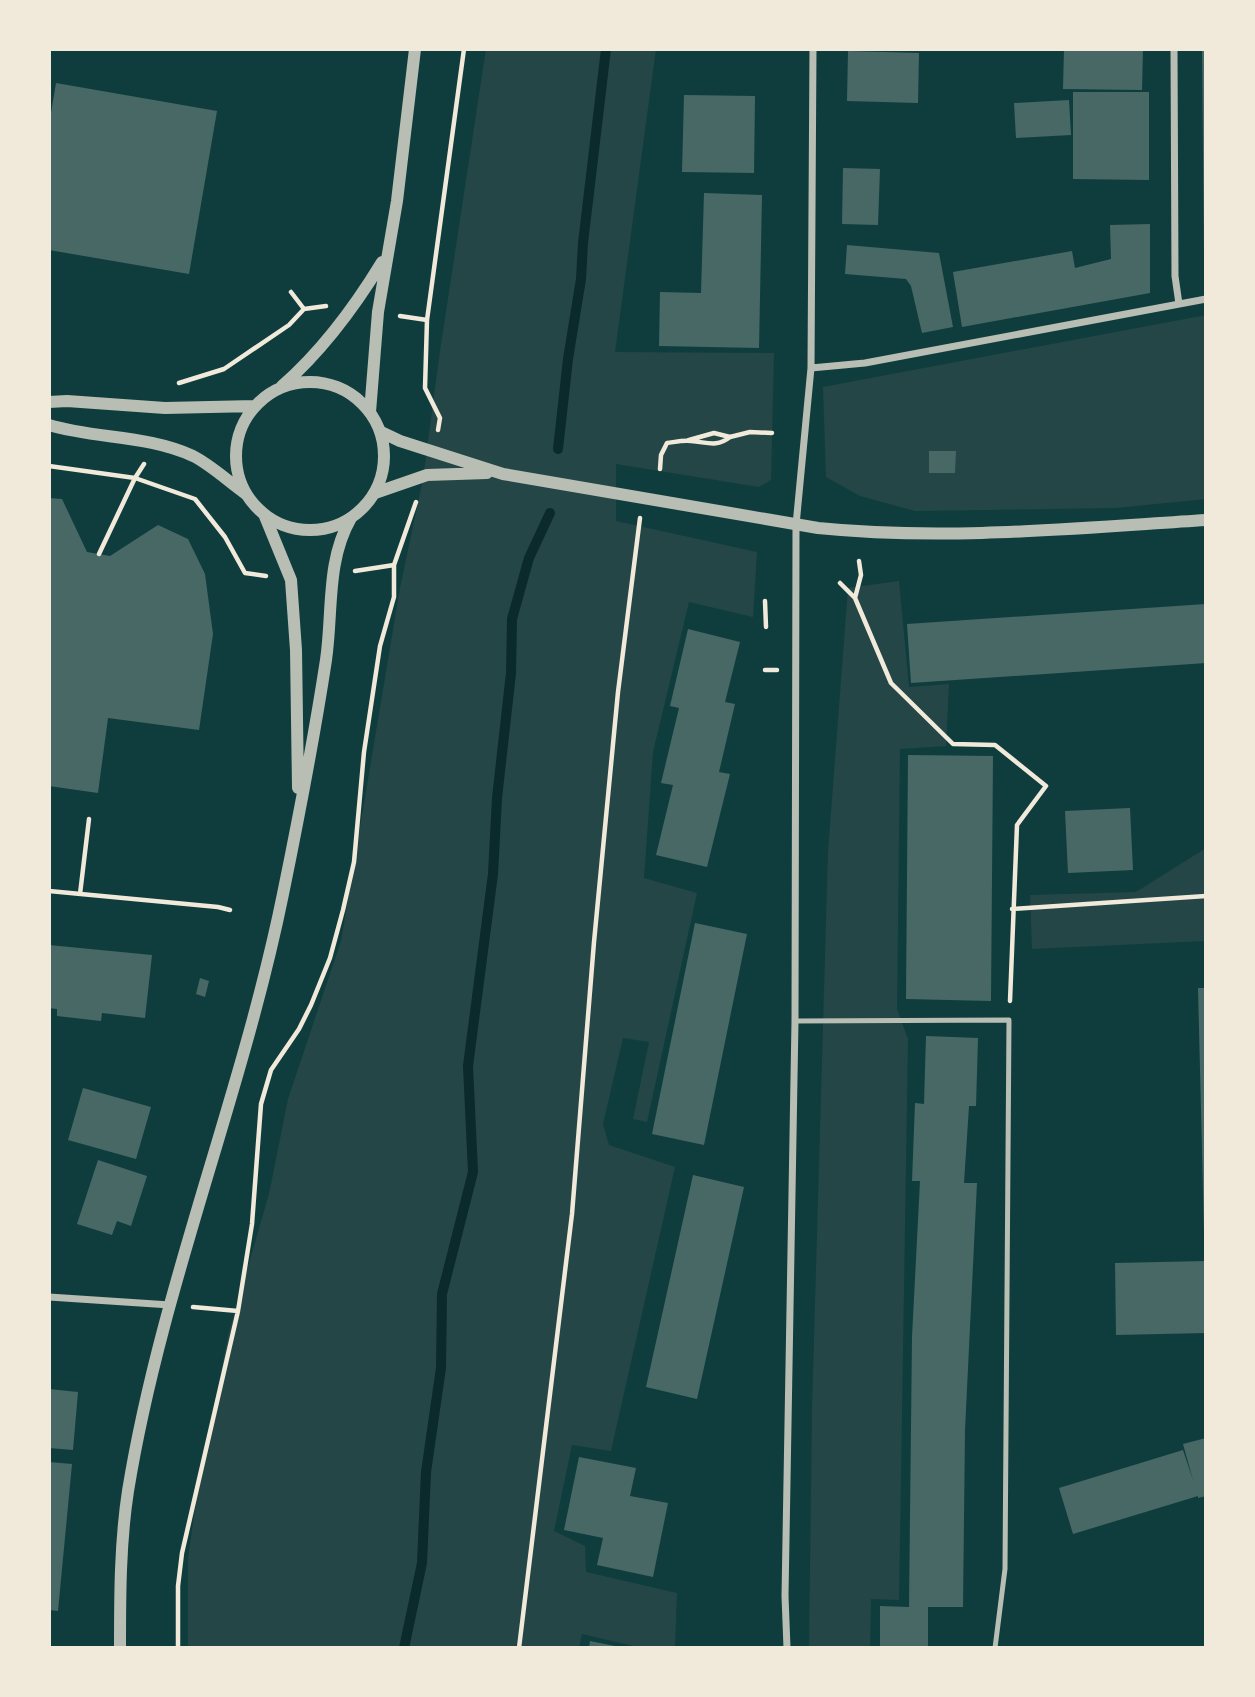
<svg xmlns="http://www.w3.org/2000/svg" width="1255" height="1697" font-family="Georgia,serif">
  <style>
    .green { fill: #244646 }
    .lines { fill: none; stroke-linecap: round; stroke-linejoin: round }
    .stream { stroke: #0a2a2b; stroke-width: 10 }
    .building { fill: #486865 }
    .path { stroke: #f1e9da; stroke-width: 4.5 }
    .service { stroke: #b8beb3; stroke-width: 5 }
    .minor { stroke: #b8beb3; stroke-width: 7 }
    .tertiary { stroke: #b8beb3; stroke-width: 12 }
  </style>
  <rect width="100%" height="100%" fill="#0f3d3e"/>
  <path class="green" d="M486,49H656L615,352L774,353L771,480L759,487L616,464V521L757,552L753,617L689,602L653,752L644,878L697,893L647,1122L633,1119L649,1042L623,1038L603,1124L609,1145L675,1167L611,1451L572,1445L554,1531L585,1546L586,1572L677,1593L675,1648H642L582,1634L579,1648H188V1558L199,1481L229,1332L269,1194L288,1099L341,941L400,588L423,479L440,351Z
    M1206,315V499L1116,508L915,511L860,496L826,477L823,387Z
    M899,581L909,687L949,684L946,746L900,749L897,1009L908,1039L899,1600L871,1599L870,1648H809L812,1409L828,852L848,588Z
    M1206,848V941L1032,949L1030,895L1136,892Z"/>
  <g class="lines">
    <path class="stream" d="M558,449L568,359L581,279L583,243L606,49
      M404,1648L422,1563L426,1472L441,1368L442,1294L473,1172L468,1066L493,874L497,798L511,673L512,619L529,558L550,513"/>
  </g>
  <path class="building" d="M1064,49H1143L1142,90L1063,89Z
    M1202,49H1206V255H1204Z
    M848,51L919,53L918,103L847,101Z
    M56,83L217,111L189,274L49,250V125Z
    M1073,92H1149V180L1073,179Z
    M684,95L755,96L754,173L682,172Z
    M1069,100L1071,135L1016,138L1014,103Z
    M843,168L880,169L878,225L842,224Z
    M704,193L762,195L759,348L659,346L660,292L701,293Z
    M1150,224V293L962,327L953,272L1072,251L1075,268L1111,259L1110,225Z
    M847,245L939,253L953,327L922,333L911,286L906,279L845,274Z
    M929,451H956L955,473H929Z
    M49,498L62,499L87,552L110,556L158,525L188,539L205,574L213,634L199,730L108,718L98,793L49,786Z
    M1206,604V663L911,683L907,624Z
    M688,629L740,642L725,702L735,704L719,772L730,774L707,867L656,855L673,785L661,783L679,708L670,706Z
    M908,755L993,756L991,1001L906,999Z
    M1130,808L1133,870L1068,873L1065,811Z
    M695,923L747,934L704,1145L652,1134Z
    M49,945L152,955L145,1018L102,1013L101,1021L57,1016V1009L49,1008Z
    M200,978L209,981L205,997L196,994Z
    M1198,988H1206V1232H1204Z
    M926,1036L978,1038L976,1106H969L964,1183H977L965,1430L963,1607H928V1648H880V1606L909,1607L912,1337L920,1181H912L915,1103L924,1104Z
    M83,1088L151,1107L136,1159L68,1140Z
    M98,1160L147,1176L131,1226L117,1221L112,1235L77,1224Z
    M693,1175L744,1187L697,1399L646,1387Z
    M1206,1261V1333L1116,1335L1115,1263Z
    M49,1389L78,1392L73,1450L49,1448Z
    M1206,1438V1496L1198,1498V1496L1073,1534L1059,1488L1183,1450L1193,1480L1183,1444Z
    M579,1457L636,1468L630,1496L668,1503L653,1577L597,1565L603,1538L564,1530Z
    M49,1462L72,1464L58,1611L49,1610Z
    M590,1641L620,1647V1648H589Z"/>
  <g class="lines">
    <path class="path" d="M291,292L304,309
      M400,316L427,320
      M179,383L224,369L289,325L304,309L326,306
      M438,430L440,418L425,388L427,320L464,49
      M689,440L714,433L730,437L750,432L772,433
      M49,466L135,478L195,499L225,537L245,573L266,576
      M660,469L661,455L667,443C675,442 683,440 691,441C707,442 716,448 730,437
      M99,554L135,478L144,464
      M355,571L394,565
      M840,583L855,598L891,683L953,744L995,745L1046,786L1017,825L1010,1001
      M855,598L861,575L859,561
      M765,601L766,627
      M765,670H777
      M49,891L218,907L230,910
      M80,894L89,819
      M1012,909L1206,896
      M193,1307L238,1311
      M178,1648V1586L182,1553L238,1311L252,1224L261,1104L271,1070L299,1029L311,1005L330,958L343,910L354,862L364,752L380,646L394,597V565L416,502
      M519,1648L572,1214L594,942L618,692L640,518"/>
    <path class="service" d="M795,1021L1009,1020L1005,1569L995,1648"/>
    <path class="minor" d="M1174,49L1175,276L1179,304
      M811,368L865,363L1206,299
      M49,1297L170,1305
      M787,1648L785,1596L795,1021L796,525L811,368L813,49"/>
    <path class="tertiary" d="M236 456a74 74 0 1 1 148 0a74 74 0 1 1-148 0Z
      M282,386C323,350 354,308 382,262
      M49,402L67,401L165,408L255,406
      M370,412L378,312L397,201L415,49
      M49,425C96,439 147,435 193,456C211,465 229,482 246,494
      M381,432L400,441L503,474L818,528C946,541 1078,528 1206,520
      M375,493L427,475L487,473
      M264,514L291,580L296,650L298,788
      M120,1648C120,1596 120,1543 128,1491C161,1288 242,1096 283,894C299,816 314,738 326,660C333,612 326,561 351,518"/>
  </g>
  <rect width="1255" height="1697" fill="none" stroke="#f1e9da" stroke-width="102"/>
</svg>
